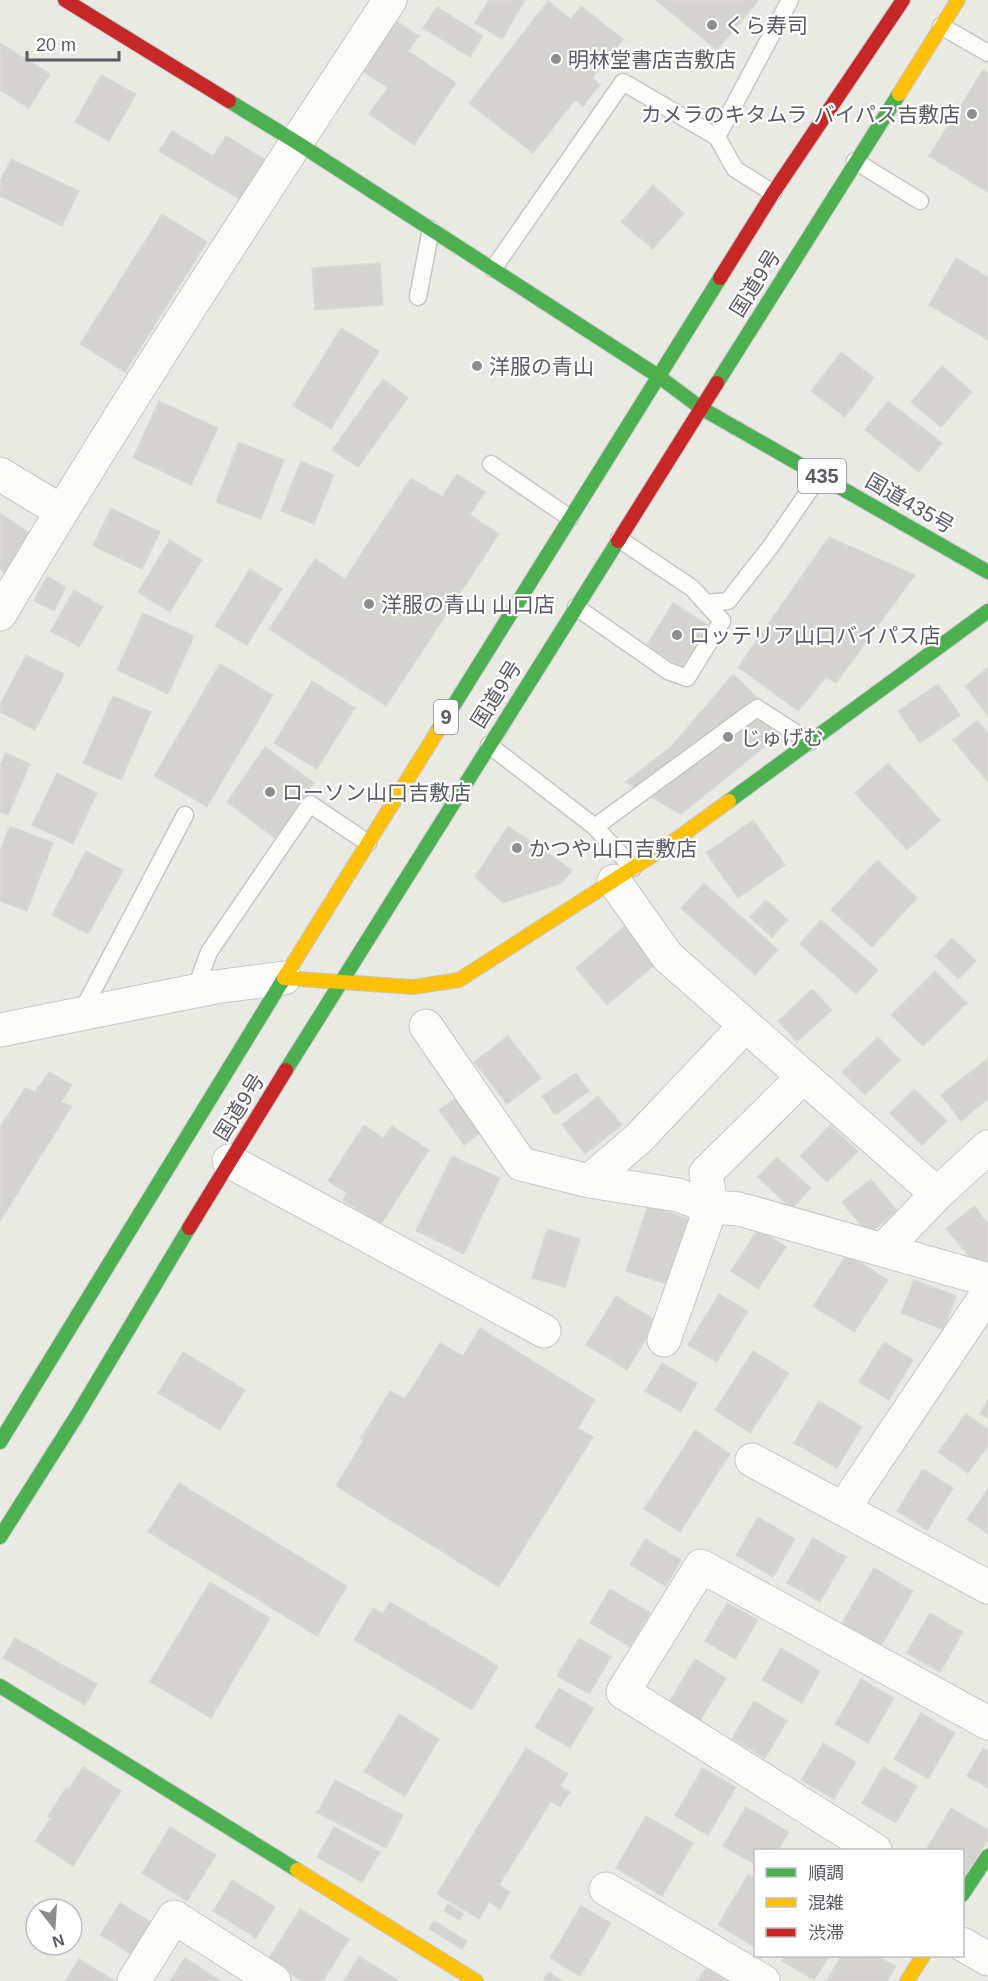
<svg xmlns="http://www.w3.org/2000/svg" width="988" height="1981" font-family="Helvetica,'Noto Sans JP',sans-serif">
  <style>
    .building { fill: #d4d3cf; stroke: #dad9d3; stroke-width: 1.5 }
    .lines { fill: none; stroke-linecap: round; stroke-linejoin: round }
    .lane-casing { stroke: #c6c6c5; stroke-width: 19 }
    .street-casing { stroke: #c6c6c5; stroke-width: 35 }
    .fast-casing { stroke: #c6c7c6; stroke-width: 16 }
    .slow-casing { stroke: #c6c7c6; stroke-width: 16 }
    .jam-casing { stroke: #c6c7c6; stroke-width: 16 }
    .lane { stroke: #fcfcfb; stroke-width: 16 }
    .street { stroke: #fcfcfb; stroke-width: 33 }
    .fast { stroke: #4caf50; stroke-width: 14 }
    .slow { stroke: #ffc107; stroke-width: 14 }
    .jam { stroke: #c62828; stroke-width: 14 }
    .poi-dot { fill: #8c8e90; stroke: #fff; stroke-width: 2 }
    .labels { text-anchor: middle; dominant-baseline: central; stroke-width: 4.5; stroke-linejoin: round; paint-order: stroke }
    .shield { fill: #fff; stroke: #8b8d92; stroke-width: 1.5 }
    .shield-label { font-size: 20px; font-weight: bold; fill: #595c63 }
    .poi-label { font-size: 21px; fill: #595c63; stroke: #fff; text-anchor: start }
    .street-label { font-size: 21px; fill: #595c63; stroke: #fff }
  </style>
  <rect width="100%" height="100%" fill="#eaeae4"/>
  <path class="building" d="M489,0H525L502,39L475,23Z
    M656,0H757L758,1L717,50Z
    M548,1L571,19L581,6L623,39L592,78L600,85L583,106L575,100L533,153L469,103Z
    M437,7L483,36L470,57L423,28Z
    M392,18L419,36L408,51L456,83L414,145L369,114L388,88L358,68Z
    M0,43L50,74L29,108L0,90Z
    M983,70L988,73V192L929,156Z
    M101,75L136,94L109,141L75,122Z
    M172,131L213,156L226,136L266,160L241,200L159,151Z
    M11,159L79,191L62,226L0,196V181Z
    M653,185L684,213L653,249L621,222Z
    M162,214L207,242L125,372L80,344Z
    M956,258L988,277V340L929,305Z
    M380,263L383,305L315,310L312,268Z
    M341,328L379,351L331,429L293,406Z
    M841,352L874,378L845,417L811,391Z
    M942,366L972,392L941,427L911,402Z
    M383,379L408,398L358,467L332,450Z
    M159,401L218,428L191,485L133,458Z
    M888,401L942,443L919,472L865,430Z
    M239,442L284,460L261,519L216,502Z
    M301,461L334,475L314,524L281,511Z
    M457,474L485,492L470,515L499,534L386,706L269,629L315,559L345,579L411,478L442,497Z
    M111,508L160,532L142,569L93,546Z
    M0,513L31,534L5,573L0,569Z
    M829,537L915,575L836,683L826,677L798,711L738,667Z
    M170,540L202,560L170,612L138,592Z
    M250,569L282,589L247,645L215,626Z
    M47,576L66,587L54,611L34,601Z
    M74,590L103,607L79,647L51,631Z
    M673,603L708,625L682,667L647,645Z
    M143,613L194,636L168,694L117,670Z
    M26,655L64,674L35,730L0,712V705Z
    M220,664L273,695L207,807L154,776Z
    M988,668V716L965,686Z
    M733,674L788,728L681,814L625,782L671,747Z
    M312,681L355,708L317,769L274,743Z
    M938,684L960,715L920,743L898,711Z
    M113,696L151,712L121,780L83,763Z
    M977,720L988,734V782L953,740Z
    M265,747L314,783L276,839L227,802Z
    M6,753L30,764L8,815L0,812V765Z
    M888,763L940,820L907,850L855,793Z
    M57,773L97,793L73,844L32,825Z
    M753,820L785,865L738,898L706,853Z
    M10,826L53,843L27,911L0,901V851Z
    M508,826L572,870L562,883L503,903L475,877Z
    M86,851L123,870L88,934L52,915Z
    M877,860L917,898L872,947L831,910Z
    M704,883L778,950L755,975L681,908Z
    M766,900L788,920L772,937L750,917Z
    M821,920L878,970L856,994L800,944Z
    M625,926L657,963L607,1005L576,968Z
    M952,938L976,961L958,979L935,956Z
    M935,971L967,1003L923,1046L891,1015Z
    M812,989L832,1010L797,1042L778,1021Z
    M508,1036L541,1078L507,1104L474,1062Z
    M878,1037L900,1060L865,1095L842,1072Z
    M988,1058V1099L961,1121L941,1095Z
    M49,1072L72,1085L61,1102L72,1106L0,1221V1127L25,1088L35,1092Z
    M576,1073L589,1091L555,1115L542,1096Z
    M914,1089L947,1121L922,1145L890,1113Z
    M460,1095L485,1130L464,1145L439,1110Z
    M598,1096L622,1125L585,1154L562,1125Z
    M364,1125L383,1138L392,1126L429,1150L381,1224L343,1200L347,1193L328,1181Z
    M830,1125L858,1151L827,1182L800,1156Z
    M452,1156L500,1178L464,1254L416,1231Z
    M777,1157L811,1188L792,1209L758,1177Z
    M871,1179L897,1211L869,1234L842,1202Z
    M648,1205L692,1220L670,1285L626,1271Z
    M974,1206L988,1224V1268L983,1273L946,1229Z
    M547,1229L580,1239L565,1287L532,1278Z
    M758,1229L786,1247L758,1289L731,1271Z
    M847,1254L888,1280L854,1332L813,1306Z
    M914,1280L956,1296L944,1330L901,1313Z
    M719,1294L748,1311L717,1362L688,1345Z
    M616,1296L657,1321L627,1370L586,1345Z
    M480,1328L595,1400L578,1428L593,1437L499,1587L336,1486L364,1440L361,1438L390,1391L405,1399L440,1343L463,1356Z
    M884,1342L913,1360L889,1400L859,1382Z
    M753,1351L789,1373L750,1433L715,1410Z
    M183,1352L245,1390L220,1430L158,1393Z
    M662,1363L697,1383L681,1412L645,1391Z
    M988,1399V1418L980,1414Z
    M819,1401L862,1427L837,1468L794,1443Z
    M966,1414L988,1429V1446L968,1473L938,1452Z
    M695,1430L730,1454L680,1532L644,1509Z
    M923,1469L953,1488L927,1530L897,1511Z
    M179,1483L347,1586L317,1636L148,1532Z
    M988,1489V1534L967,1519Z
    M758,1517L795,1539L773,1577L736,1555Z
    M813,1538L846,1557L820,1602L787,1583Z
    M645,1539L681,1560L666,1586L630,1565Z
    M874,1568L913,1591L880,1648L841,1625Z
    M210,1582L270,1618L211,1718L150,1682Z
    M610,1589L650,1613L630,1647L590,1623Z
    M390,1602L498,1666L472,1710L354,1640L373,1608L383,1614Z
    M727,1603L758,1620L735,1659L705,1641Z
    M930,1613L963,1632L940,1672L907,1653Z
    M15,1638L97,1684L85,1705L3,1658Z
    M579,1638L611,1657L589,1694L557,1676Z
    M781,1648L820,1671L802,1703L762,1680Z
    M695,1659L726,1678L697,1726L666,1708Z
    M861,1679L894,1698L868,1743L835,1724Z
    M559,1688L594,1708L570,1748L535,1727Z
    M754,1701L787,1721L765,1758L732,1739Z
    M921,1713L955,1733L928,1779L894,1759Z
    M399,1714L439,1739L405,1796L364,1772Z
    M823,1743L856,1762L834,1799L801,1780Z
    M526,1748L568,1774L560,1786L570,1792L560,1807L551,1801L499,1885L510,1892L500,1909L489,1902L479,1919L437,1894Z
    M983,1748L988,1751V1788L967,1776Z
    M83,1767L121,1791L73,1866L35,1841L51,1818L48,1816L66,1788L68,1790Z
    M883,1767L917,1786L896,1823L862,1803Z
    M702,1768L736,1787L708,1835L675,1816Z
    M335,1780L403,1815L386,1848L317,1813Z
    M746,1807L789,1832L778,1850H756V1865L723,1846Z
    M951,1808L988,1830V1839L963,1881L962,1850H926Z
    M646,1816L693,1843L662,1896L616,1868Z
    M170,1827L216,1855L187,1901L142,1873Z
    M334,1827L380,1852L362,1882L317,1857Z
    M748,1875L756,1879V1941L753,1946L718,1925Z
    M232,1880L275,1907L256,1938L213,1911Z
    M120,1903L154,1924L134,1956L100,1935Z
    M448,1904L464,1914L459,1920L444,1911Z
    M581,1906L611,1923L580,1976L550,1958Z
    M300,1909L349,1939L323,1981H302L268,1960Z
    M434,1921L467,1941L462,1949L429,1929Z
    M359,1956L399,1981H344Z
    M785,1956H829L814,1980L782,1961Z
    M841,1956H877L896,1966L887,1981H826Z
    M185,1958L221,1981H170Z
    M79,1959L115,1981H65Z
    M705,1968L727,1981H698Z
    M548,1972L563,1981H543Z"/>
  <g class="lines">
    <defs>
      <path id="lane" d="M941,26L988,53
        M717,137L790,0
        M855,161L920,201
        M493,269L623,82L717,137L735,169L773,193
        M418,297L431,229
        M491,464L570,518
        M706,603L728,601L771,546L820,475
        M576,607L668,671L687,678L722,621L692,588L619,539
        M489,745L595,827L633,868
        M595,827L757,708L810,742
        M195,990L209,952L310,804L368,843
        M80,1015L185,815"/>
      <path id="street" d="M0,474L61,511
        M0,614C124,405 257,202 390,0
        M614,881L668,957L937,1194
        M426,1026L521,1164L589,1181L678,1195L711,1207L739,1209L988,1280
        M0,1030L215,987L284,978
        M229,1161L544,1331
        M589,1181L639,1138L745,1026
        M884,1249L937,1194L988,1147
        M664,1340L711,1207L706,1173L803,1077
        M752,1460L988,1587
        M843,1509L988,1293
        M875,1850L623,1692L701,1566L988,1723
        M606,1889L763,1981
        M962,1944L988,1959
        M134,1981L174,1917L274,1981"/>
      <path id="fast" d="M229,101L296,142L658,376
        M658,376L701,408L988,572
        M717,383L899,94
        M437,732L720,278
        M729,801L988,611
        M286,1070L618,541
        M0,1442L286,975
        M0,1537L76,1417L189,1228
        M0,1686L297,1870
        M962,1895L988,1856"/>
      <path id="slow" d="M899,94L958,0
        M286,975L437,732
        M284,978L413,987L459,980L667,846L729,801
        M297,1870L476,1981
        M907,1981L923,1956"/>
      <path id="jam" d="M65,0L229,101
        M720,278L773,193L903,0
        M618,541L717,383
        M189,1228L286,1070"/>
    </defs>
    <use href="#lane" class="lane-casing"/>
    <use href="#street" class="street-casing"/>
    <use href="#fast" class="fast-casing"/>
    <use href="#slow" class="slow-casing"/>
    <use href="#jam" class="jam-casing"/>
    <use href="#lane" class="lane"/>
    <use href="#street" class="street"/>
    <use href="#fast" class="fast"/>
    <use href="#slow" class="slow"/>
    <use href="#jam" class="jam"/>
  </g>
  <g class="poi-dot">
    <circle cx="712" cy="25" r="6"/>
    <circle cx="556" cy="59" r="6"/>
    <circle cx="972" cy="114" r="6"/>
    <circle cx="477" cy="366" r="6"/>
    <circle cx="369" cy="604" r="6"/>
    <circle cx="677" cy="635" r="6"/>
    <circle cx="728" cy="737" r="6"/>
    <circle cx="270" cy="792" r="6"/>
    <circle cx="517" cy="848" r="6"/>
  </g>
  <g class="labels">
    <g class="shield">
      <rect x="798" y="459" width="48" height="34" rx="4.5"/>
      <rect x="434" y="700" width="24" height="34" rx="4.5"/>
    </g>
    <g class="shield-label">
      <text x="822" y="476">435</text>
      <text x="446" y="717">9</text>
    </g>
    <g class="poi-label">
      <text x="724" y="25">くら寿司</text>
      <text x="568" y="59">明林堂書店吉敷店</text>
      <text x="960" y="114" text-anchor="end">カメラのキタムラ バイパス吉敷店</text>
      <text x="489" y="366">洋服の青山</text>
      <text x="381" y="604">洋服の青山 山口店</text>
      <text x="689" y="635">ロッテリア山口バイパス店</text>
      <text x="740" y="737">じゅげむ</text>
      <text x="282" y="792">ローソン山口吉敷店</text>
      <text x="529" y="848">かつや山口吉敷店</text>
    </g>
    <g class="street-label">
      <text transform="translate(755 283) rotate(-58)">国道9号</text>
      <text transform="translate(910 503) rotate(30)">国道435号</text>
      <text transform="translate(496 694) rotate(-58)">国道9号</text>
      <text transform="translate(239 1107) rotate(-58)">国道9号</text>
    </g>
  </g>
  <rect x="754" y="1849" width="210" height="108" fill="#ffffff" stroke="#bdbec1" stroke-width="1.5"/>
  <rect x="766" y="1868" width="30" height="9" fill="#4caf50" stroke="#bdbec1" stroke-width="1.5"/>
  <text x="808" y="1879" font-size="18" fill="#595c63">順調</text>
  <rect x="766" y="1898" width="30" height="9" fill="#ffc107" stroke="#bdbec1" stroke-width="1.5"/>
  <text x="808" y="1909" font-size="18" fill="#595c63">混雑</text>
  <rect x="766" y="1928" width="30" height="9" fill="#c62828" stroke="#bdbec1" stroke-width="1.5"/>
  <text x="808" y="1939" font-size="18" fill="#595c63">渋滞</text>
  <g transform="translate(54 1927) rotate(163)"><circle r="28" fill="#ffffff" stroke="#bdbec1" stroke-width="1.5"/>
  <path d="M0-4.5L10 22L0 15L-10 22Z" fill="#8c8e90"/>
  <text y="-9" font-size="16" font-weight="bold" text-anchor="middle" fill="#595c63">N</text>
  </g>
  <path d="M27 51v9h92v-9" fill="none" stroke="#595c63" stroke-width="3"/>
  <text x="36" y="51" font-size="18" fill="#595c63" stroke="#ffffff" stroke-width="4.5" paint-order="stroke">20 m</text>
</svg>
